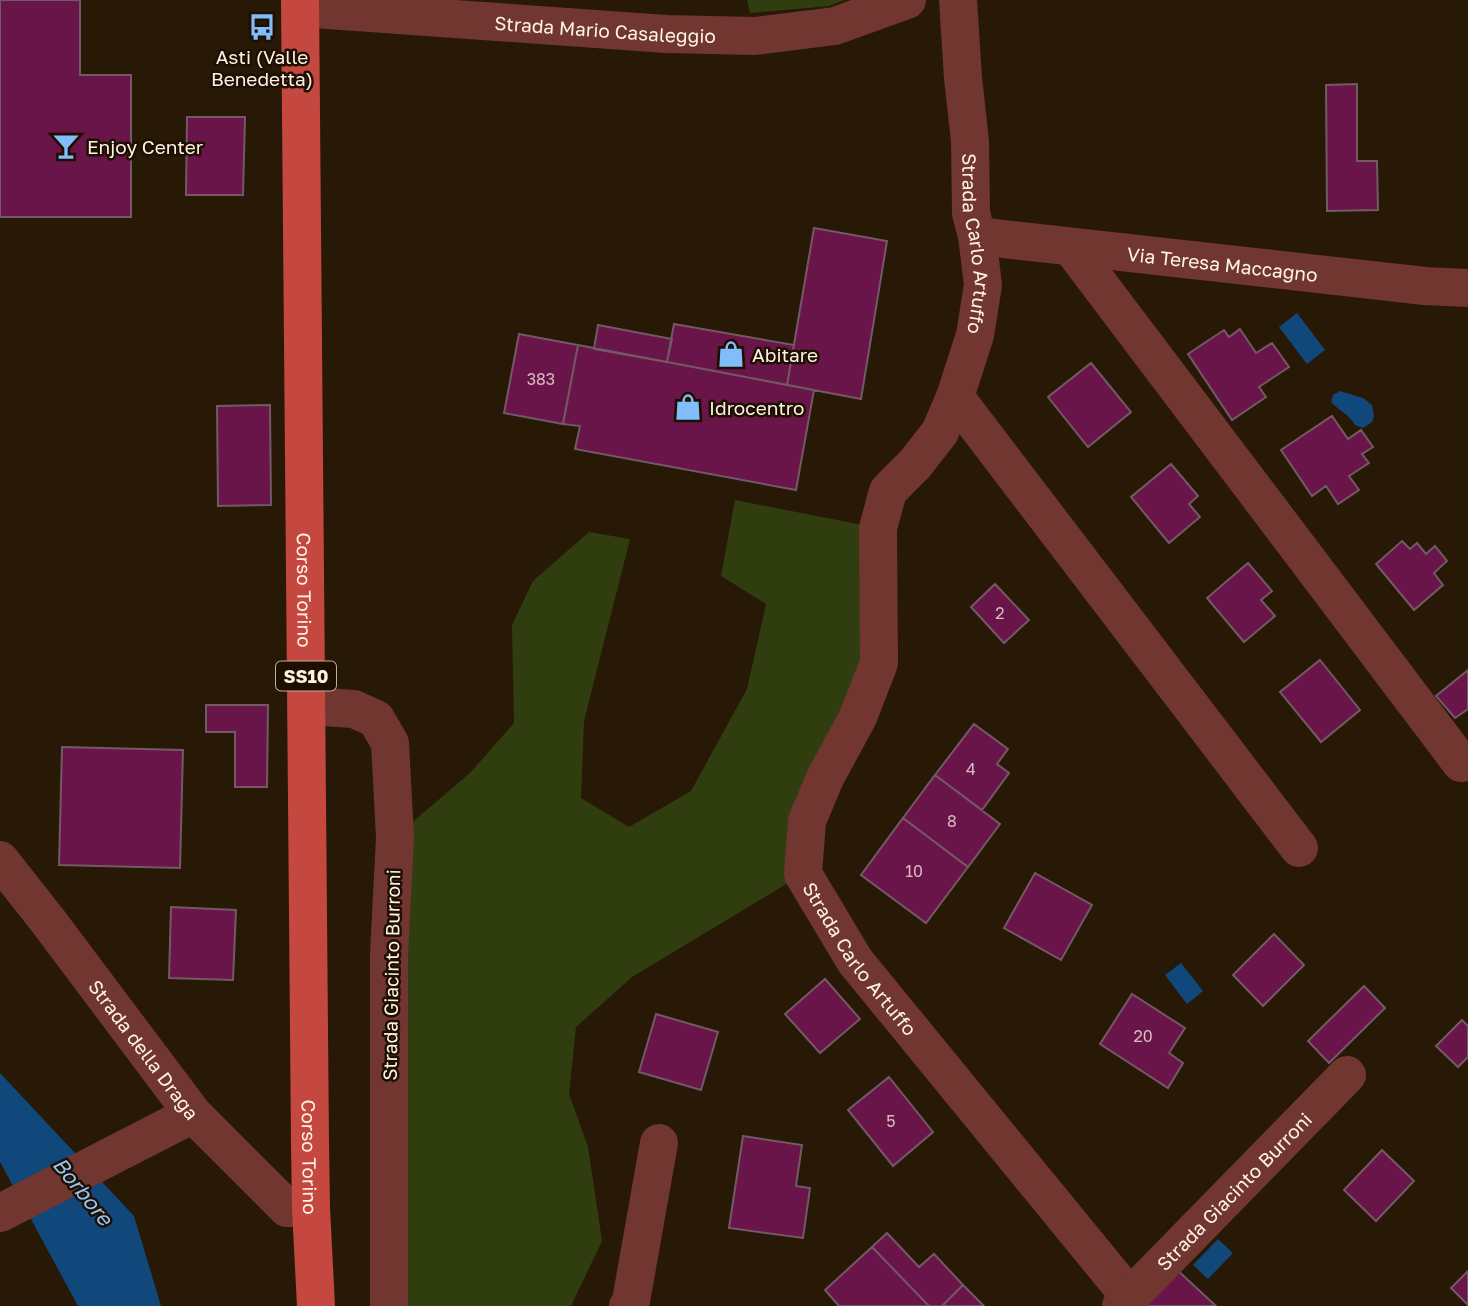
<svg xmlns="http://www.w3.org/2000/svg" width="1468" height="1306" font-family="'Golos Text',sans-serif">
  <style>
    .green { fill: #303e0f }
    .water { fill: #10487b }
    .building { fill: #6a1549; stroke: #735965; stroke-width: 2 }
    .lines { fill: none; stroke-linecap: round; stroke-linejoin: round }
    .minor { stroke: #713630; stroke-width: 38 }
    .major { stroke: #c4483f; stroke-width: 38 }
    .labels { text-anchor: middle; dominant-baseline: central; stroke-width: 5; stroke-linejoin: round; paint-order: stroke }
    .number-label { font-size: 16px; fill: #d9bbc0 }
    .shield { fill: #1e0f01; stroke: #bbaea2; stroke-width: 2 }
    .shield-label { font-size: 18px; font-weight: bold; fill: #fef2e7 }
    .street-label { font-size: 19px; fill: #fef2e7; stroke: #1e0f01 }
    .poi-label { font-size: 19px; fill: #fef2e7; stroke: #1e0f01; text-anchor: start }
    .water-label { font-size: 21px; font-style: italic; fill: #93c6fd; stroke: #1e0f01 }
  </style>
  <rect width="100%" height="100%" fill="#281806"/>
  <path class="green" d="M747,0H845L829,6L750,13Z
    M735,500L878,528L879,663L803,874L632,977L576,1027L569,1094L588,1147L602,1241L571,1306H389L395,837L471,772L514,723L512,625L533,581L589,532L630,539L584,721L581,798L629,827L691,791L747,689L766,604L721,576Z"/>
  <path class="water" d="M1297,313L1325,350L1307,364L1279,327Z
    M1340,391L1363,398L1372,405L1374,416L1372,422L1363,428L1355,425C1349,414 1339,411 1331,402L1333,395Z
    M1181,963L1203,991L1187,1004L1165,975Z
    M0,1073L134,1216L161,1306H78L0,1162Z
    M1218,1239L1233,1253L1208,1279L1193,1265Z"/>
  <path class="building" d="M0,0H80V75H131V217H0Z
    M1357,84V161H1377L1378,210L1327,211L1326,85Z
    M187,117H245L243,195H186Z
    M814,228L887,241L861,399L787,385Z
    M674,324L794,345L787,385L667,362Z
    M598,325L672,339L667,362L594,349Z
    M1240,329L1256,353L1272,343L1289,367L1259,387L1266,397L1232,420L1188,354L1224,330L1229,337Z
    M519,334L578,345L563,424L504,413Z
    M578,345L814,390L796,490L575,449L580,426L563,424Z
    M1091,363L1131,412L1088,447L1048,397Z
    M270,405L271,505L218,506L217,406Z
    M1332,416L1348,439L1361,430L1373,447L1362,454L1369,463L1349,476L1359,490L1338,504L1326,486L1312,496L1281,450Z
    M1171,464L1198,496L1189,504L1200,517L1169,543L1131,497Z
    M1402,541L1410,549L1417,543L1426,554L1435,546L1447,561L1434,573L1443,585L1414,610L1376,564Z
    M1248,563L1272,591L1261,600L1275,616L1244,642L1207,598Z
    M995,584L1029,620L1004,643L971,607Z
    M1320,660L1360,710L1321,742L1280,692Z
    M1468,670V709L1455,718L1436,696Z
    M206,705H268L267,787H235V732H206Z
    M974,724L1008,749L997,764L1009,773L982,810L935,775Z
    M62,747L183,750L180,868L59,865Z
    M935,775L1000,824L968,867L903,818Z
    M903,818L968,867L926,923L861,875Z
    M1035,873L1092,905L1061,960L1004,928Z
    M171,907L236,910L233,980L169,978Z
    M1274,934L1304,965L1263,1006L1233,975Z
    M825,979L860,1019L820,1053L785,1014Z
    M1364,986L1385,1008L1329,1063L1308,1041Z
    M1132,994L1185,1028L1169,1053L1183,1063L1168,1088L1100,1044Z
    M656,1014L718,1032L701,1090L639,1072Z
    M1462,1020L1468,1026V1057L1458,1067L1436,1046Z
    M889,1077L933,1132L893,1166L848,1110Z
    M743,1136L802,1145L796,1186L810,1188L803,1238L729,1228Z
    M1382,1150L1414,1181L1376,1221L1344,1190Z
    M887,1233L919,1267L934,1254L963,1285L942,1306H929L872,1247Z
    M872,1247L929,1306H839L825,1290Z
    M1175,1268L1216,1306H1141Z
    M1468,1271V1305L1451,1288Z
    M963,1285L984,1306H942Z"/>
  <g class="lines">
    <g class="minor">
      <path id="s1" d="M958,0L963,78L970,141L971,213L977,236L983,285L975,335L955,397L940,432L915,464L888,491L878,528L879,663L858,717L825,778L807,821L803,874L855,961L1130,1297"/>
      <path id="s2" d="M300,8L666,34L755,36L835,26L907,0"/>
      <path id="s3" d="M977,236L1425,286L1468,288"/>
      <path d="M1071,247L1461,763"/>
      <path d="M955,397L1299,848"/>
      <path d="M307,706L354,709L376,719L390,743L395,837L389,954V1306"/>
      <path id="s4" d="M0,860L48,921L193,1114L287,1208H311"/>
      <path d="M0,1213L193,1114"/>
      <path d="M628,1306L631,1301L659,1143"/>
      <path id="s5" d="M1121,1306L1347,1075"/>
    </g>
    <path class="major" id="s6" d="M300,0L310,1144L311,1208L316,1306"/>
  </g>
  <defs>
    <symbol id="bus-bare" viewBox="-9 -9 18 18"><path d="M-5-6H5V4H4V6H2V4H-2V6H-4V4H-5ZM-3.5-4V0h7V-4ZM-3.5 1.2v1.5H-2V1.2ZM2 1.2v1.5H3.5V1.2Z" fill="#80bdfa" stroke="#1e0f01" stroke-width="2.5" paint-order="stroke"/></symbol>
    <symbol id="bar-bare" viewBox="-9 -9 18 18"><path d="M-6-5H6L.8 .8V4.5H3.5V6h-7V4.5H-.8V.8Z" fill="#80bdfa" stroke="#1e0f01" stroke-width="2.5" paint-order="stroke"/></symbol>
    <symbol id="shop-bare" viewBox="-9 -9 18 18"><path d="M-5-2.5h2.3a2.7 3.5 0 0 1 5.4 0H5L5.5 6h-11ZM-1.5-2.5h3a1.5 2.3 0 0 0-3 0Z" fill="#80bdfa" stroke="#1e0f01" stroke-width="2.5" paint-order="stroke"/></symbol>
  </defs>
  <g fill-rule="evenodd">
    <use href="#bus-bare" x="243" y="8" width="38" height="38"/>
    <use href="#bar-bare" x="47" y="127" width="38" height="38"/>
    <use href="#shop-bare" x="712" y="335" width="38" height="38"/>
    <use href="#shop-bare" x="669" y="388" width="38" height="38"/>
  </g>
  <g class="labels">
    <g class="number-label">
      <text x="541" y="379">383</text>
      <text x="1000" y="613">2</text>
      <text x="971" y="769">4</text>
      <text x="952" y="821">8</text>
      <text x="914" y="871">10</text>
      <text x="1143" y="1036">20</text>
      <text x="891" y="1121">5</text>
    </g>
    <rect class="shield" x="276" y="661.5" width="60" height="29" rx="5"/>
    <g class="shield-label">
      <text x="306" y="676">SS10</text>
    </g>
    <g class="street-label">
      <text stroke="none"><textPath href="#s2" startOffset="306">Strada Mario Casaleggio</textPath></text>
      <text stroke="none"><textPath href="#s1" startOffset="245">Strada Carlo Artuffo</textPath></text>
      <text stroke="none"><textPath href="#s3" startOffset="247">Via Teresa Maccagno</textPath></text>
      <text stroke="none"><textPath href="#s6" startOffset="590">Corso Torino</textPath></text>
      <text stroke="none"><textPath href="#s1" startOffset="1022">Strada Carlo Artuffo</textPath></text>
      <text transform="translate(391 975) rotate(-89)">Strada Giacinto Burroni</text>
      <text stroke="none"><textPath href="#s4" startOffset="238">Strada della Draga</textPath></text>
      <text stroke="none"><textPath href="#s6" startOffset="1157">Corso Torino</textPath></text>
      <text stroke="none"><textPath href="#s5" startOffset="161">Strada Giacinto Burroni</textPath></text>
    </g>
    <g class="poi-label">
      <text x="262" y="56" text-anchor="middle">Asti (Valle<tspan x="262" dy="22">Benedetta)</tspan></text>
      <text x="87" y="146">Enjoy Center</text>
      <text x="752" y="354">Abitare</text>
      <text x="709" y="407">Idrocentro</text>
    </g>
    <g class="water-label">
      <text transform="translate(83 1191) rotate(51)">Borbore</text>
    </g>
  </g>
</svg>
